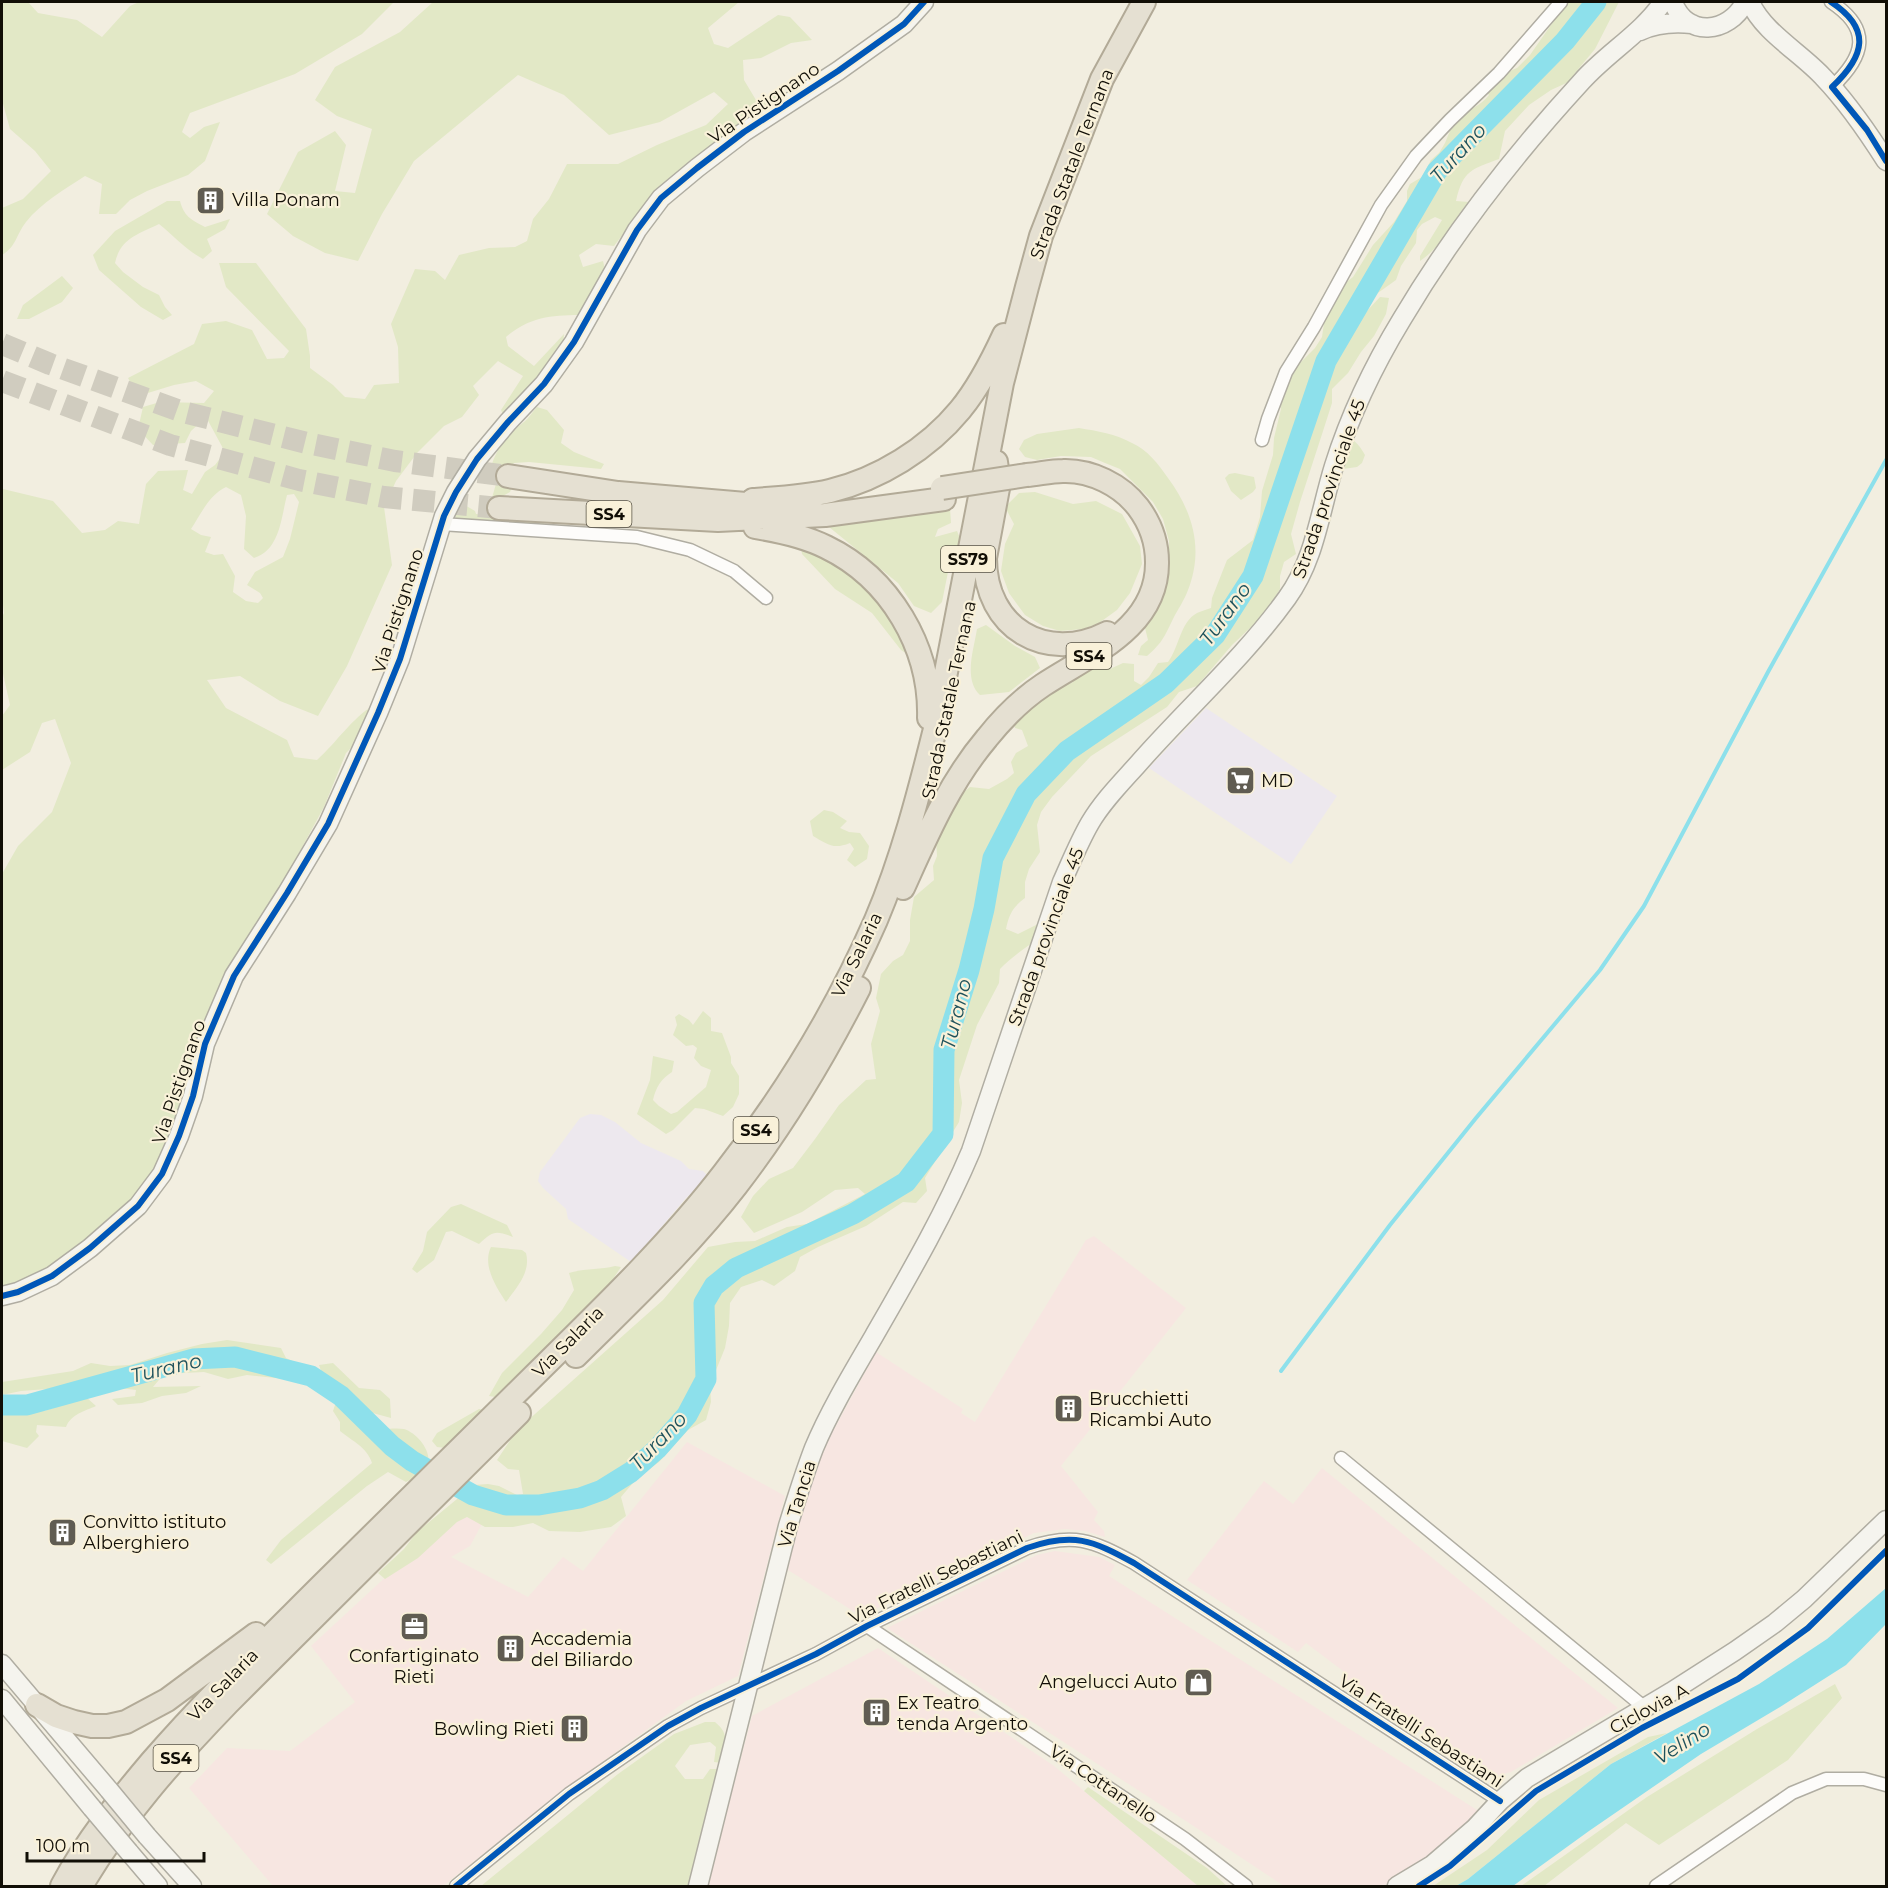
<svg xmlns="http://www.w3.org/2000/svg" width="1888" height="1888" font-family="Montserrat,sans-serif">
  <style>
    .commercial { fill: #ede8ee }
    .industrial { fill: #f7e6e1 }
    .green { fill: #e2e8c6; fill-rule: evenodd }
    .water { fill: #8de0eb }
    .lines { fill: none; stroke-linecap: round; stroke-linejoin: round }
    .stream { stroke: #8de0eb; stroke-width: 4 }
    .river { stroke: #8de0eb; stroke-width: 21 }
    .highway-tunnel { stroke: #d0ccbf; stroke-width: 22; stroke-dasharray: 22 11; stroke-linecap: butt }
    .street-casing { stroke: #b0ada2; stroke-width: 15 }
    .secondary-casing { stroke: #b0ada2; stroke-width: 21 }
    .highway-casing { stroke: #b2aa97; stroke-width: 26 }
    .street { stroke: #fdfcfa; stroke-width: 12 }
    .secondary { stroke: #f5f4ee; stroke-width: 18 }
    .highway { stroke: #e5e0d2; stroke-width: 22 }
    .secondary-bridge-casing { stroke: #b0ada2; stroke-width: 21; stroke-linecap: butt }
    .highway-bridge-casing { stroke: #b2aa97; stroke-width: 26; stroke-linecap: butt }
    .secondary-bridge { stroke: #f5f4ee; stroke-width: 18 }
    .highway-bridge { stroke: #e5e0d2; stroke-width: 22 }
    .cycleway-casing { stroke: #f9f1d9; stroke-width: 10 }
    .cycleway { stroke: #0057b8; stroke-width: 6 }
    .labels { text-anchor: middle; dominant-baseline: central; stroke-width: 4.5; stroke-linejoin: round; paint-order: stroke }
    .shield { fill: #f9f1d9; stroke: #575245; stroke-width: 1.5 }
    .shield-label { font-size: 16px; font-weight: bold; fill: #110e06 }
    .street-label { font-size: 18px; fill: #110e06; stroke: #f9f1d9 }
    .poi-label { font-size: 18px; fill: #110e06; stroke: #f9f1d9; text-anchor: start }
    .water-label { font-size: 20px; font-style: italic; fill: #1f525c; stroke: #f9f1d9 }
  </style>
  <rect width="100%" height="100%" fill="#f2eee0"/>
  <path class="commercial" d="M1206,708L1337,796L1291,864L1149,768Z
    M590,1114L601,1115L615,1122L641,1143L681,1161L689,1169L703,1171L709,1177L686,1198L652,1238L634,1264L568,1219L566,1209L543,1188L538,1181L540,1172L580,1118Z"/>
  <path class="industrial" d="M1094,1236L1186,1308L1061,1466L1098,1512L1094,1520L1104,1531L1105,1537L1085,1531L1065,1529L1034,1533L861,1616L788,1570L802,1499L821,1453L876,1352L963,1409L961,1413L975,1422L1086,1240Z
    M687,1442L785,1496L738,1676L686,1701L572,1784L443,1886H273L189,1788L227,1748L290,1751L355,1702L311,1646L455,1513L483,1522L470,1546L451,1557L528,1597L563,1557L583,1571Z
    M1322,1468L1517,1627L1618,1708L1511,1772L1499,1775L1487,1773L1342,1680L1347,1674L1306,1643L1298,1652L1187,1580L1264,1481L1293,1504Z
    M1055,1551L1099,1557L1115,1565L1109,1576L1477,1810L1470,1821L1418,1866L1383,1886H1284L1192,1825L887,1628L1037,1555Z
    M878,1648L1054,1766L1198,1886H707L752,1716Z"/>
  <path class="green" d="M2,2H28L38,13L77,20L102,37L130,6L139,2H394L362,34L295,74L190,113L182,132L190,138L204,127L220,122L205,161L188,175L147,191L130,200L116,214H99L102,184L85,176C65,189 41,203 26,222C16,235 16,247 2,255V208L23,199L51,171L35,151L10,129L2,100Z
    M433,2H739L708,28L714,44L728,48L778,15L790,17L812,40L791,43L761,58L743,60L744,80L756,100L778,93L782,99L656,191L614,246L596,244L579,255L583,267L603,261L605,270L579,315C550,315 528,318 506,337L508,346L534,366L564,334L563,348L504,417L501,410L523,376L498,361L473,386L479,395L462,417L444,426L417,453L396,481L384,507L392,565L347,666L318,716L280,701L240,676L207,680L226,708L287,740L294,757L317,760C337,742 352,718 374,705L358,741L346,753L324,807L280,888L225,973L198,1042L184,1096L170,1138L155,1171L133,1202L50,1269L19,1283L2,1287V874L18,846L52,812L71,763L55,719L42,723L30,752L2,770V716L10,705L2,669V617L4,613L2,597V491L3,489L53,501L82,533L105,530L118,521L139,524L146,484L158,471L188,470L183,490L192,494L205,472L215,465L225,452L206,417L191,431L185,443L153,445L138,429L143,407L160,402L204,403L214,391L196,381L174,385L138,396L128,378L194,344L202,324L226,321L252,330L267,359L284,358L289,351L226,287L219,263H256L306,329L310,356V368L333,385L345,397L365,399L374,385L399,383L398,347L391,324L415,269L435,271L445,280L459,255L489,248L515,247L527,241L533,219L549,199L567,164H618L657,145L706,125L728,104L714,92L660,122L609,135L564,95L518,75L414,161L382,214L358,261L325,253L293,236L267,214L298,152L335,131L346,145L335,191L355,193L372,129L337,116L315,100L335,67L400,32ZM226,487L241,495L246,516L244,549L254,558C280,550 281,518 287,495L294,494L299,502L290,539L283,557L255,572L247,585L260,593L263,598L258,603L246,601L233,592L235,576L223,554L214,555L205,552L211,537L201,535L191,529C201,514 209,495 226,487Z
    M1567,2H1590C1569,26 1548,52 1526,75C1506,97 1487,96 1477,128L1483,129C1515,111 1536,83 1558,55C1573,37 1588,19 1603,2H1619L1595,49L1575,73L1573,80L1551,90L1529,105L1505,131L1499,159C1472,169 1463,170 1456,201L1469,202C1450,223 1445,244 1420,261V256L1442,220L1435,217L1422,224L1417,230L1416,243L1401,266L1396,280L1375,295L1364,309L1365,313L1380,297L1389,298L1386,314L1374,336L1361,352L1348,373L1332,389V403L1324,428L1300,502L1291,534L1296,554L1284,562L1280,576V589L1265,614L1232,645L1197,686L1179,692L1167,707L1091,756L1052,797L1041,812L1037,825L1040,852L1029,869L1025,882V898C1013,907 1009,914 1006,929L1018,934L1042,922L1044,934C1029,946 1013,955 1000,969L999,983L977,1025L959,1080L962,1103L959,1122L925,1178L927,1191L916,1203L903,1202L866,1226L818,1247L800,1257L795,1271L774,1286L762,1280L741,1287L730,1303L729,1326L725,1348L710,1385L711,1402L706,1420L688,1430L659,1462L638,1477L621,1497L626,1516L611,1527L580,1532L549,1531L533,1523L513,1527H485L467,1517L457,1522L418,1558L385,1579L378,1573L404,1549L417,1532L474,1485L488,1484L499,1486L517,1495L523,1494L519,1470L508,1469L497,1460L517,1430L663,1300L708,1247L735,1242L755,1241L787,1227L807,1224L865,1194L858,1188L835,1190L802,1212L754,1233L741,1217L753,1196L769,1179L793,1168L815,1139L839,1105L866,1080L876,1079L871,1044L880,1011L876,998L881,974L893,961L903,955L910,941V920L914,897L934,880L933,866L937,856L936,840L960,795L970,787L989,789L1007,779L1014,773L1011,762L1016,753L1028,746L1022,730L1015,728L1013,722L1052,686L1072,683L1078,670L1088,665L1110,669L1123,663L1134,664V681L1141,685L1149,677L1158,663L1168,662C1179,648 1180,622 1197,613C1201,611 1206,610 1211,608L1212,598L1227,560L1253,540L1260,517L1262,491L1273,455L1274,438L1281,409L1274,386L1286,376L1294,373L1297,366L1315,348L1322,337L1327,302L1337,289L1353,277L1373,245L1394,222L1407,201V191L1410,184L1422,177L1431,160L1439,153L1445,143L1456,116C1468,110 1481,106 1489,95L1485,90L1501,75L1517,68L1530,55Z
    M167,201H180C184,216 190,219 205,227L230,219L225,229L207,239L212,251L203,259C186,250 174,236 159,224C138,234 120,239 115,263L123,272L143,287L159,295L165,307L172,315L163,320L141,307L99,270L93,255L115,231Z
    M62,276L73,288L62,302L29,319H17L23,305Z
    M537,407L547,410L564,430L561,443L574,452L604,464L601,469L529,462L514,463L508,469L512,487L510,492L501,497L549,518L539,529L457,520L455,517L463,504L475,511L476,514L487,515L498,477V468L492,464C498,446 509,434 524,422C529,418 532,412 537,407Z
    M1079,428C1097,431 1116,434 1132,443C1148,450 1158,464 1168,478C1193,512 1204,549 1188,590C1184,601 1178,609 1173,619C1164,637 1163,642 1147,656L1138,655L1141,646L1148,640L1145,628L1160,606L1167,584L1169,564V541L1163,519L1153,502L1120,469L1105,463L1091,457L1061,456L1037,460L1025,457L1019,449L1024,440L1037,434Z
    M1339,435C1353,437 1358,443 1365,455L1362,463L1357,467L1343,469L1328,458L1331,442Z
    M1235,473L1254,477L1256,488L1253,492L1241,500L1231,491L1225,478L1229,474Z
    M1035,492L1073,504L1096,501L1122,514L1140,546L1142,564L1130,593L1117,610L1099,623L1083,629L1060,631L1043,626L1025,615L1009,593L1001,571L1005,544L1014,524L1005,507L1019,493Z
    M950,508L951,523L938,529L935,537L957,531L962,543L952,552L942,602L931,613L914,606L898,583L829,527Z
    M801,548C808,549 818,550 824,554C856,572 896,619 907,654L901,650L872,613L835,589L802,554Z
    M986,625L1015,646L1035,657L1040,668L1009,692L980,695C963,679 974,649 977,629Z
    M824,810L833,812L847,821L840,828L849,832L860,833L869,846L867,859L855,867L847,860L854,849L850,843C833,850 827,844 813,836L810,821Z
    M703,1011L711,1018V1031L722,1033L731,1057V1063L739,1076V1094L733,1107L723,1116L704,1109L695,1108L673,1130L666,1134L637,1114L650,1080L653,1056L674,1061L672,1072C661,1079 656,1087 653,1100L659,1106L671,1114L677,1112L706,1087L711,1070L701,1066L694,1058L697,1048L693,1045L686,1046L673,1035L677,1025L675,1017L679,1014L689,1020L693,1025Z
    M461,1204L507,1225L513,1237C495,1230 493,1231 479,1244L452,1231L446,1232L434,1260L417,1273L412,1269L423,1251L427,1232L451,1207Z
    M491,1247L522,1250L526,1253C531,1272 517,1287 506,1302C496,1287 482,1265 491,1247Z
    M615,1266L621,1267L607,1288L495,1397L489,1396L502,1373L541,1334L562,1310L574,1290L569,1273C585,1268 600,1270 615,1266Z
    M227,1340L281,1348L286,1358L308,1368L312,1373L305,1381L247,1375L228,1379L204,1372L164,1374L153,1387L201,1386L186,1393L162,1396L142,1403L118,1405L112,1399L135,1396L136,1390L111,1387L93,1393L69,1389H47L21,1391L2,1395V1382L73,1371L91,1363L110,1366L130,1365L167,1353L202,1344Z
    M333,1363L359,1388L380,1390L390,1399L391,1418L369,1412L361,1401L340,1387L326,1385L319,1365Z
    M86,1397L96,1406C85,1411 71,1414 66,1427L37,1425L36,1432L39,1436L27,1448L2,1441V1409L44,1411Z
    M336,1402L352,1406L367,1428C379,1431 394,1427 404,1429C420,1434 438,1459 423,1473C419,1477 411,1479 406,1482L388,1472L367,1486L271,1564L266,1560L281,1540L372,1463C367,1447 352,1441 340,1431V1422L333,1411Z
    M479,1409L484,1410L446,1448L437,1447L432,1441L437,1433Z
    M1835,1684L1842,1698L1788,1760L1659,1845L1626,1823L1544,1886H1521L1647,1797L1757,1729Z
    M705,1722H715C731,1735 725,1745 721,1763L714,1762L716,1747L710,1742L690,1745L675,1766L685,1779H703L710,1769H719L688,1886H481L618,1774L674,1734Z
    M1667,1733L1611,1764L1468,1879L1456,1886H1433L1487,1850L1539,1800L1648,1737Z
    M1088,1787L1207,1868L1227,1886H1198L1084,1791Z"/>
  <path class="water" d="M1886,1588V1624L1846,1665L1780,1707L1701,1754L1589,1831L1513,1886H1456L1468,1879L1611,1764L1759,1684L1827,1639Z"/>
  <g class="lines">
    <path class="stream" d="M1281,1371L1390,1225L1476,1118L1600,970L1644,906L1768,672L1886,460"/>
    <path class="river" d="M2,1405H27L193,1359L235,1357L311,1376L341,1396L392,1446L412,1461L473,1495L506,1505H539L580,1498L602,1490L631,1472L657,1449L687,1415L706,1379L704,1303L714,1286L736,1268L853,1214L906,1182L943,1134L944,1050L969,970L984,909L993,858L1026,794L1067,751L1166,683L1215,635L1253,576L1326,361L1437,171L1565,41L1596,2"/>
    <path class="highway-tunnel" d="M2,344L50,364L183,412L307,443L395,461L508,476
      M2,381L170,445L299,480L384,497L499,508"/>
    <defs>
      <path id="street" d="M1831,2C1872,29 1865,56 1832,87
        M1262,440L1268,419L1286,372L1314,327L1381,205L1416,156L1450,120L1499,73L1561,2
        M441,524L637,537L690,550L734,571L766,598
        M1341,1458L1645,1708
        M867,1626L1185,1839L1246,1886
        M456,1886L569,1794L668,1726L701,1708L816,1654L867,1626L1027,1548C1073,1532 1092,1540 1134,1563L1500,1801
        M1656,1886L1792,1793L1826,1779H1864L1886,1785"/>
      <path id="secondary" d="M1673,2C1686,38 1729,34 1745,2
        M1750,2C1763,32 1801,53 1823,77C1848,103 1867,131 1886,161
        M1640,31C1657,23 1673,22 1692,24
        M2,1296L18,1292L52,1276L90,1248L138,1206L162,1174L179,1136L193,1096L205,1044L234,976L287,893L328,824L378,713L400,659L444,516L456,492L477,459L508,422L544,384L574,342L637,230L661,198L697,168L744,132L838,71L904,24L924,2
        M2,1664L109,1790
        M2,1699L92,1808
        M147,1836L192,1886
        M129,1852L158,1886
        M698,1886L788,1526C796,1500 804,1474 814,1448C830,1410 853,1372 874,1336C909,1275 944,1215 971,1151L1062,882C1071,862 1079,842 1090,823C1103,801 1121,783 1138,764C1187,708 1243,659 1287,598C1315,560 1320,511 1334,466C1350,415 1374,365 1402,319C1453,233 1515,154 1582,81C1607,53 1642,33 1663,2
        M1397,1886L1432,1865L1475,1828L1500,1801L1527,1778L1671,1692L1735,1651L1775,1623L1804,1599L1886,1520"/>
      <path id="highway" d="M996,462L999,483L985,558C985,628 1046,664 1107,633
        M508,476L618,493L769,506
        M753,500C779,498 805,497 830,491C879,479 928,449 960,410C979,387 992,361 1004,335
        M499,508L718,520L825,515L944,499
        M755,527C780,531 804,536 826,547C890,578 931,647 929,718
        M903,888C927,835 949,783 987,738C1003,718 1022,699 1043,685C1090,654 1158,628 1157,562C1157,542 1150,523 1138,507C1121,485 1091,470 1063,471C1051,471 1039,474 1027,475
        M576,1356C631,1301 688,1248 736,1186C784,1124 824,1057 859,988
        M37,1705L56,1716L74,1722L92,1726H108L126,1722L167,1700L256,1634
        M62,1886C86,1841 119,1800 152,1761C206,1699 264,1643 322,1585C399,1509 476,1433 553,1357C612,1299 674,1238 724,1173C784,1096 837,1009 876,920C902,859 919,793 935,729L1002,383L1027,287L1041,236L1102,79L1144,2
        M81,1886C121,1818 173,1760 228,1703L519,1413"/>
    </defs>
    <use href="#street" class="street-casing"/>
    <use href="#secondary" class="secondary-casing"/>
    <use href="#highway" class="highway-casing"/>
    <use href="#street" class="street"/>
    <use href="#secondary" class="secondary"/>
    <use href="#highway" class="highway"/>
    <defs>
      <path id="secondary-bridge" d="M109,1790L147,1836
        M92,1808L129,1852"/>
      <path id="highway-bridge" d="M942,488L1027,475"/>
    </defs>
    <use href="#secondary-bridge" class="secondary-bridge-casing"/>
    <use href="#highway-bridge" class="highway-bridge-casing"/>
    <use href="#secondary-bridge" class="secondary-bridge"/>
    <use href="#highway-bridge" class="highway-bridge"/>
    <defs>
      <path id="cycleway" d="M1831,2C1872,29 1865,56 1832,87L1867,130L1886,161
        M2,1296L18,1292L52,1276L90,1248L138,1206L162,1174L179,1136L193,1096L205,1044L234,976L287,893L328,824L378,713L400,659L444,516L456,492L477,459L508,422L544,384L574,342L637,230L661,198L697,168L744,132L838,71L904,24L924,2
        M456,1886L569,1794L668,1726L701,1708L816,1654L867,1626L1027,1548C1073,1532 1092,1540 1134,1563L1500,1801
        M1419,1886L1450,1866L1536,1791L1642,1728L1738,1679L1808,1628L1886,1551"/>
    </defs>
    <use href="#cycleway" class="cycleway-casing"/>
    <use href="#cycleway" class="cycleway"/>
  </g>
  <defs>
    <symbol id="building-square" viewBox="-11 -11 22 22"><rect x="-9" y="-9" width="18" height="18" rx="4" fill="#605c52" stroke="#f9f1d9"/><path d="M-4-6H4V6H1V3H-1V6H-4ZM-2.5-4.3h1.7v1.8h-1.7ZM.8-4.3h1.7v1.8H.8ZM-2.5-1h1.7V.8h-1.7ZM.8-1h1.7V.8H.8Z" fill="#fff"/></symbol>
    <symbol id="supermarket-square" viewBox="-11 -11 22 22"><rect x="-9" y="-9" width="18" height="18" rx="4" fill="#605c52" stroke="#f9f1d9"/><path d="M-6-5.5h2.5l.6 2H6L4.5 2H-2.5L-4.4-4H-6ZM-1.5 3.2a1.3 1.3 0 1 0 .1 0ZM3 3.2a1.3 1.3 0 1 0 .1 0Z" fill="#fff"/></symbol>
    <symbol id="office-square" viewBox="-11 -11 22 22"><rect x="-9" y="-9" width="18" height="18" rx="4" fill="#605c52" stroke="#f9f1d9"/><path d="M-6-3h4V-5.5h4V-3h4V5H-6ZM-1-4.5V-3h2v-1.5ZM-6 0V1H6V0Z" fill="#fff"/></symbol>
    <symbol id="shop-square" viewBox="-11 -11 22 22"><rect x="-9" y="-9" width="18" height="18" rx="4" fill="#605c52" stroke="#f9f1d9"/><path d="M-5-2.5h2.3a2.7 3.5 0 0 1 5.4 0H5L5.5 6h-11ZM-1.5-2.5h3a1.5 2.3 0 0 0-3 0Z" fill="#fff"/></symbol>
  </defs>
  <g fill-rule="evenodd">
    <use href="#building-square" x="194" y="184" width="33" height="33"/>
    <use href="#supermarket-square" x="1224" y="764" width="33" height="33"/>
    <use href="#building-square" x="1052" y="1392" width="33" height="33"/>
    <use href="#building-square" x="46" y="1516" width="33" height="33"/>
    <use href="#office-square" x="398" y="1610" width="33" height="33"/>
    <use href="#building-square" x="494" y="1632" width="33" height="33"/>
    <use href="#shop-square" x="1182" y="1666" width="33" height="33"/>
    <use href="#building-square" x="860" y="1696" width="33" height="33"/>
    <use href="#building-square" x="558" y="1712" width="33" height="33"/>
  </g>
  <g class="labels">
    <g class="shield">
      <rect x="586.5" y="501" width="45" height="26" rx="4.5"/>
      <rect x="941" y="546" width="54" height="26" rx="4.5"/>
      <rect x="1066.5" y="643" width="45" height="26" rx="4.5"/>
      <rect x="733.5" y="1117" width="45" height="26" rx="4.5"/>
      <rect x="153.5" y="1745" width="45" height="26" rx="4.5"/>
    </g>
    <g class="shield-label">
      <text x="609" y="514">SS4</text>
      <text x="968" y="559">SS79</text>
      <text x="1089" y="656">SS4</text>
      <text x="756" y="1130">SS4</text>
      <text x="176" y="1758">SS4</text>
    </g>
    <g class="street-label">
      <text transform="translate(764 103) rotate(-34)">Via Pistignano</text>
      <text transform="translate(1072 164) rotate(-69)">Strada Statale Ternana</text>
      <text transform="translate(1329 489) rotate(-71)">Strada provinciale 45</text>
      <text transform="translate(398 611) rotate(-72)">Via Pistignano</text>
      <text transform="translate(949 700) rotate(-78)">Strada Statale Ternana</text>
      <text transform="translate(1046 937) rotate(-70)">Strada provinciale 45</text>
      <text transform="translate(857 955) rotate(-64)">Via Salaria</text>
      <text transform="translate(179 1082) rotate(-71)">Via Pistignano</text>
      <text transform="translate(568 1342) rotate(-45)">Via Salaria</text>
      <text transform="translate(797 1504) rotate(-73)">Via Tancia</text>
      <text transform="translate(936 1577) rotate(-26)">Via Fratelli Sebastiani</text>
      <text transform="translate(223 1685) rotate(-46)">Via Salaria</text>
      <text transform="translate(1649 1709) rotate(-28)">Ciclovia A</text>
      <text transform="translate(1421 1731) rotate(33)">Via Fratelli Sebastiani</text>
      <text transform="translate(1103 1784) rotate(34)">Via Cottanello</text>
    </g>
    <g class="poi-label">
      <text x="232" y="200">Villa Ponam</text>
      <text x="1261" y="781">MD</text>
      <text x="1089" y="1399">Brucchietti<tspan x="1089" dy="21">Ricambi Auto</tspan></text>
      <text x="83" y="1522">Convitto istituto<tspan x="83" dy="21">Alberghiero</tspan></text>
      <text x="531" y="1639">Accademia<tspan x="531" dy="21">del Biliardo</tspan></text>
      <text x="414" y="1656" text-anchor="middle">Confartiginato<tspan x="414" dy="21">Rieti</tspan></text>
      <text x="1177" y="1682" text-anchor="end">Angelucci Auto</text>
      <text x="897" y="1703">Ex Teatro<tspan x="897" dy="21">tenda Argento</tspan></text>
      <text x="554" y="1729" text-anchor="end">Bowling Rieti</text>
    </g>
    <g class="water-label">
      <text transform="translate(1458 153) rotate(-48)">Turano</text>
      <text transform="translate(1225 614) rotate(-54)">Turano</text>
      <text transform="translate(956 1014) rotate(-76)">Turano</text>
      <text transform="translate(166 1368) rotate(-13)">Turano</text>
      <text transform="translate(658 1441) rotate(-46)">Turano</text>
      <text transform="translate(1682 1743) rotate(-32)">Velino</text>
    </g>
  </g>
  <rect width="1888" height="1888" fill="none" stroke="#110e06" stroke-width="6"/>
  <path d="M27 1852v9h177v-9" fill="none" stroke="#110e06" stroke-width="3"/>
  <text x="36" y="1852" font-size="18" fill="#110e06" stroke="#f9f1d9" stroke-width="4.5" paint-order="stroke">100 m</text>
</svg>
